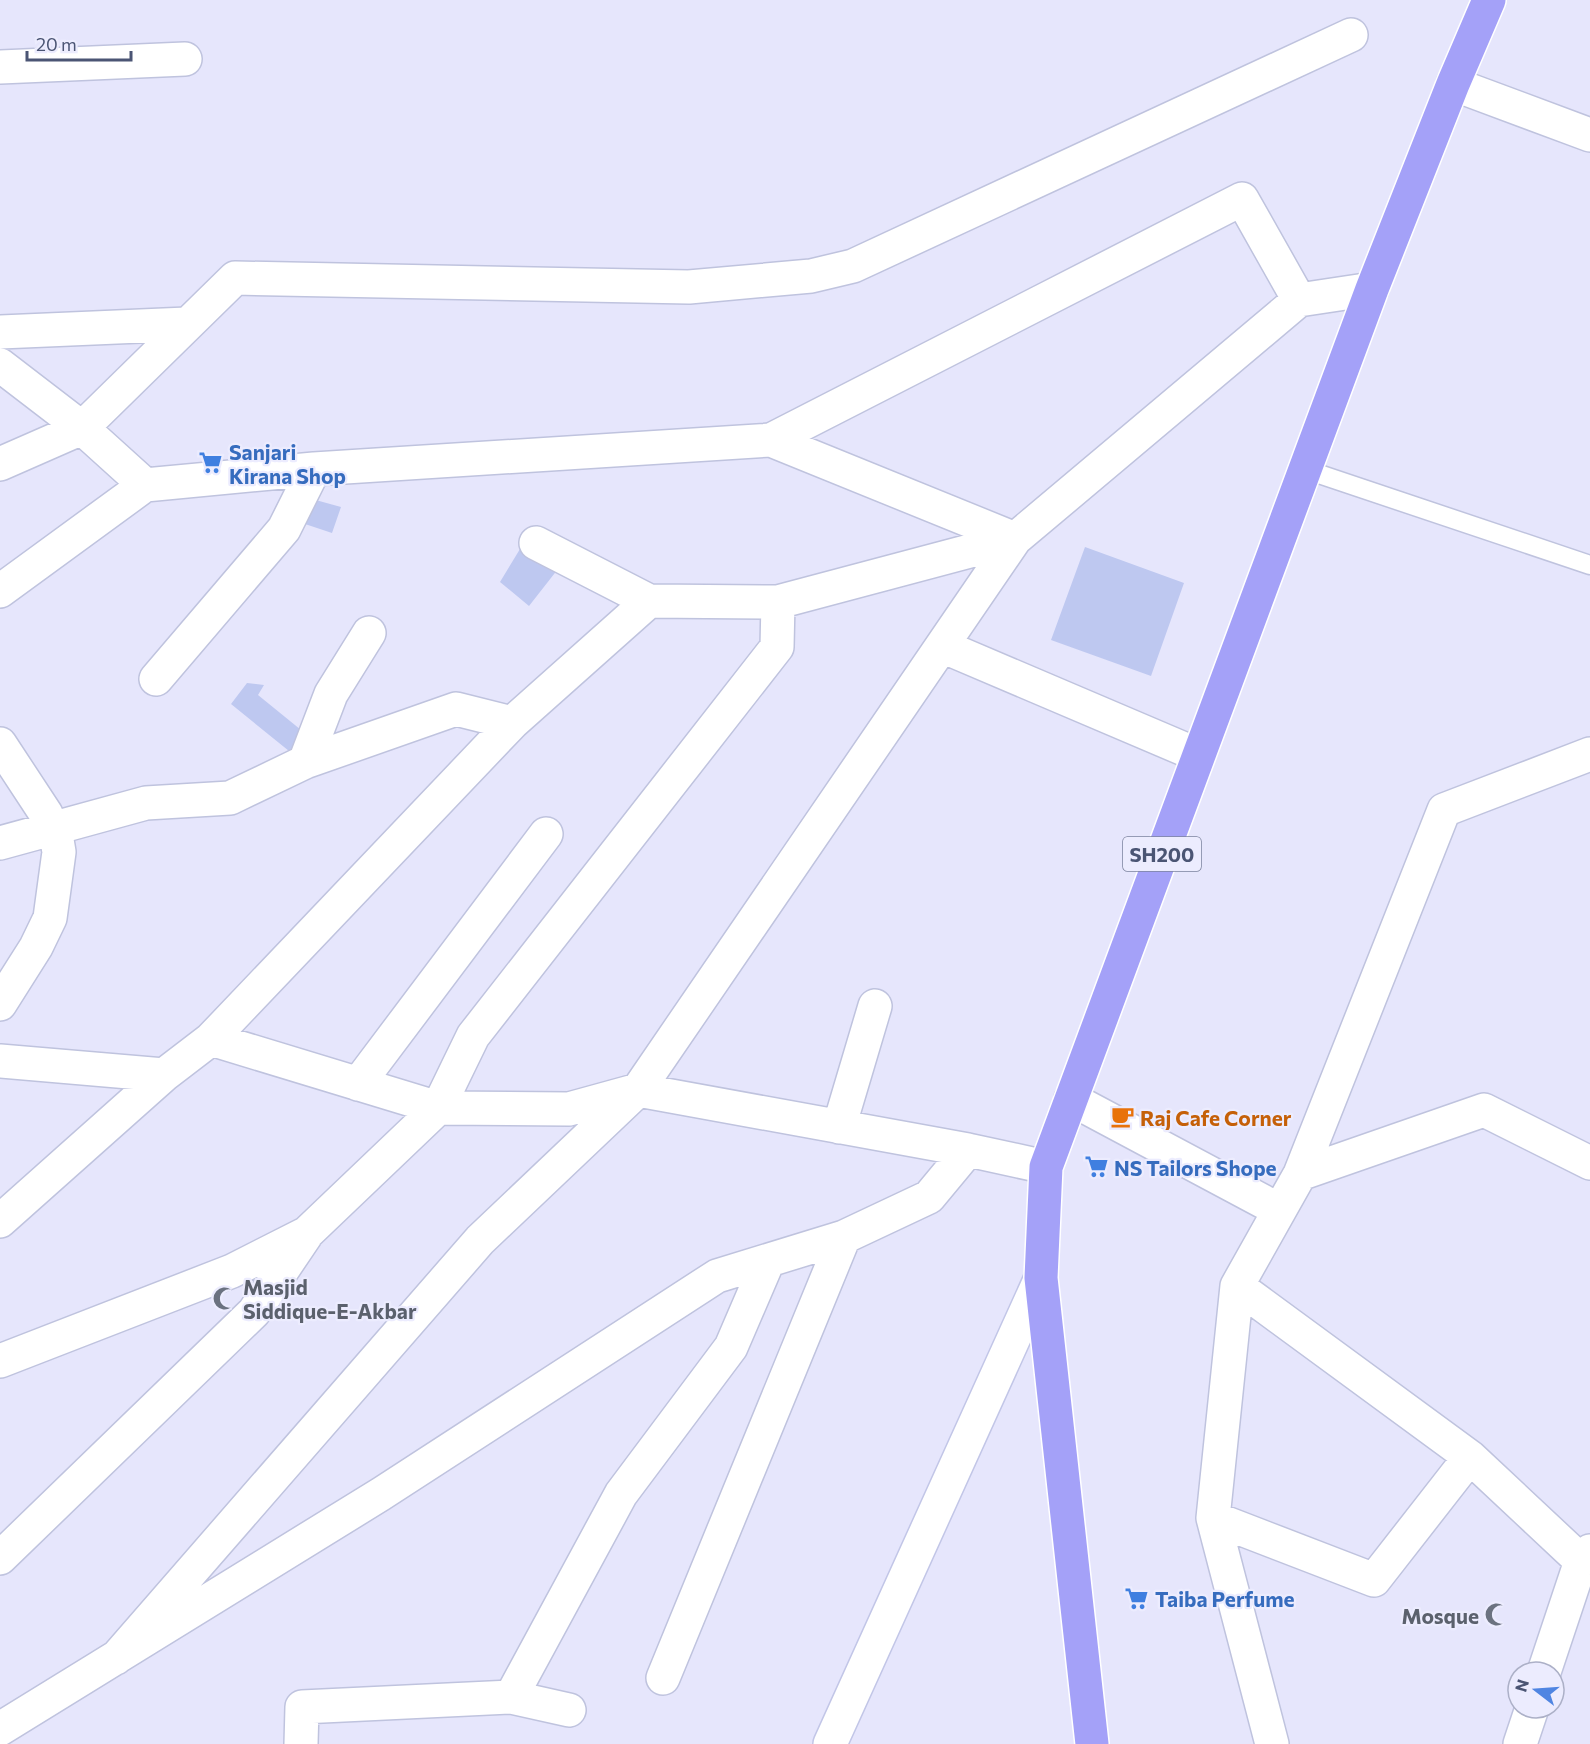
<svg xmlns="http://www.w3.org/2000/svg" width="1590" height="1744" font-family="Commissioner,sans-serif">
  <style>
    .building { fill: #bec8f0 }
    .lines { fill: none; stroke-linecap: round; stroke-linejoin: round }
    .lane-casing { stroke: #bfc3de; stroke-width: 21 }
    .street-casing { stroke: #bfc3de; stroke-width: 36 }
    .secondary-casing { stroke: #c2c6e7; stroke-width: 36 }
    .primary-casing { stroke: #fff; stroke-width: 36 }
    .lane { stroke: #fff; stroke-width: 18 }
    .street { stroke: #fff; stroke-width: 33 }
    .secondary { stroke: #fff; stroke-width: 33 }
    .primary { stroke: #a4a1f8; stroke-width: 33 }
    .labels { text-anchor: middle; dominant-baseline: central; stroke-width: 4.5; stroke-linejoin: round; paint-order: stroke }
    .shield { fill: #ececfe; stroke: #7b829d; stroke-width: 1.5 }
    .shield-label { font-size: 20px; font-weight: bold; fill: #4b5574 }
    .shop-label { font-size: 21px; font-weight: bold; fill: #366cbe; stroke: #ececfe; text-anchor: start }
    .food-label { font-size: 21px; font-weight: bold; fill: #c56008; stroke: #ececfe; text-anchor: start }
    .worship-label { font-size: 21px; font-weight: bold; fill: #5b616d; stroke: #ececfe; text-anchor: start }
  </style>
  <rect width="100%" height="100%" fill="#e6e6fc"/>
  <path class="building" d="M312,499L341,507L332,533L302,523Z
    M1085,547L1184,583L1151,676L1051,640Z
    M520,549L558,569L529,606L500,582Z
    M247,683L264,685L258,695L306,734L289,751L231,704Z"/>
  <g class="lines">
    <defs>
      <path id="lane" d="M1304,469L1590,565"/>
      <path id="street" d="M0,67L185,59
        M1453,84L1590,135
        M0,332L187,324
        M0,365L82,428L145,485
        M771,440L1242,199L1299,300
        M0,464L82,428L235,278L689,287L811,276L853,266L1351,35
        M536,543L649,601
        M0,591L145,485L314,469L771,440L1015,539
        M942,646L1198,755
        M156,679L284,529L314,469
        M0,744L46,814L57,840L59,852L50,918L36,947L0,1004
        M305,762L331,694L369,633
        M0,843L146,803L230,798L305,762L456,709L512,723
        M211,1039L438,1108L569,1109L638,1090L968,1150L1046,1167
        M0,1061L164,1075
        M358,1084L546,834
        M1071,1099L1279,1210
        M839,1127L875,1006
        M1300,1174L1484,1110L1590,1163
        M0,1221L164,1075L211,1039L512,723L649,601L778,602L1015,539
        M1237,1286L1470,1457L1581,1561
        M0,1361L232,1271L307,1233L438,1108L473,1036L777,647L778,602
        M1213,1518L1374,1580L1470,1457
        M0,1558L254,1312L306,1235
        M116,1658L480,1240L638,1090L1015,539L1299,300L1372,289
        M1544,1672L1581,1561L1590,1551
        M663,1678L844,1237
        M511,1697L621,1494L731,1347L768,1261
        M0,1729L381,1494L717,1276L844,1237L929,1197L968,1150
        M301,1744L302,1707L511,1697L569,1710
        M1272,1744L1213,1518L1237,1286L1300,1174L1444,810L1590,754
        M1520,1744L1532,1708"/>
      <path id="secondary" d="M830,1744L1041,1278"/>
      <path id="primary" d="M1092,1744L1041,1278L1046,1167L1372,289L1453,84L1489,0"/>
    </defs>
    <use href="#lane" class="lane-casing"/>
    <use href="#street" class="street-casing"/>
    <use href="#secondary" class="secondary-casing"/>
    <use href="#primary" class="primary-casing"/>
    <use href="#lane" class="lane"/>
    <use href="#street" class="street"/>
    <use href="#secondary" class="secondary"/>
    <use href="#primary" class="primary"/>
  </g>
  <defs>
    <symbol id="supermarket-bare" viewBox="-9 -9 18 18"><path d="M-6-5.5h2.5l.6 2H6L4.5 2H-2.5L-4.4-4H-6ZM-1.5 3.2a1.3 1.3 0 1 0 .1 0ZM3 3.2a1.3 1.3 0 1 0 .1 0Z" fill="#3f7fe0" stroke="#ececfe" stroke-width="2.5" paint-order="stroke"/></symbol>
    <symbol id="cafe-bare" viewBox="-9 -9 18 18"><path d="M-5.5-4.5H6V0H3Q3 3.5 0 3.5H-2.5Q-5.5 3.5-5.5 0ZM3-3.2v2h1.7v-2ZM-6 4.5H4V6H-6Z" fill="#e8710a" stroke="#ececfe" stroke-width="2.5" paint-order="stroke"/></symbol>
    <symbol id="mosque-bare" viewBox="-9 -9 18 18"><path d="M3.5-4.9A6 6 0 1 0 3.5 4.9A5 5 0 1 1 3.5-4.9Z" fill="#6b7280" stroke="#ececfe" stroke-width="2.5" paint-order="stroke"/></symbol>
  </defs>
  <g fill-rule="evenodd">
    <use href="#supermarket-bare" x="194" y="446" width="33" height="33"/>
    <use href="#cafe-bare" x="1106" y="1100" width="33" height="33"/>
    <use href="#supermarket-bare" x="1080" y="1150" width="33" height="33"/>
    <use href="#mosque-bare" x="208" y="1282" width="33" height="33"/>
    <use href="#supermarket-bare" x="1120" y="1582" width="33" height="33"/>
    <use href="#mosque-bare" x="1480" y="1598" width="33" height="33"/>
  </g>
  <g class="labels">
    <rect class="shield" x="1123" y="837" width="78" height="34" rx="4.5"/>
    <g class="shield-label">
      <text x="1162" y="854">SH200</text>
    </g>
    <g class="shop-label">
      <text x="229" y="451">Sanjari<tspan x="229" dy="24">Kirana Shop</tspan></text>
      <text x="1114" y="1167">NS Tailors Shope</text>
      <text x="1155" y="1598">Taiba Perfume</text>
    </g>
    <g class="food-label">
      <text x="1140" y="1117">Raj Cafe Corner</text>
    </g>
    <g class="worship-label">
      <text x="243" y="1286">Masjid<tspan x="243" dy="24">Siddique-E-Akbar</tspan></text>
      <text x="1479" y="1615" text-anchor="end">Mosque</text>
    </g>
  </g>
  <g transform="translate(1536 1690) rotate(287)"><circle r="28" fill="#ececfe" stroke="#acb0c7" stroke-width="1.5"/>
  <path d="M0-4.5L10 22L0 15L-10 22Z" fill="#4f85e2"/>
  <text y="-9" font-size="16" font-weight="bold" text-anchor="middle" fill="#4b5574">N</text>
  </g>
  <path d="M27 51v9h104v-9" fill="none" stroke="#4b5574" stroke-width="3"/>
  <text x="36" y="51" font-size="18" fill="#4b5574" stroke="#ececfe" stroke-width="4.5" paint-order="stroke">20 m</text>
</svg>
